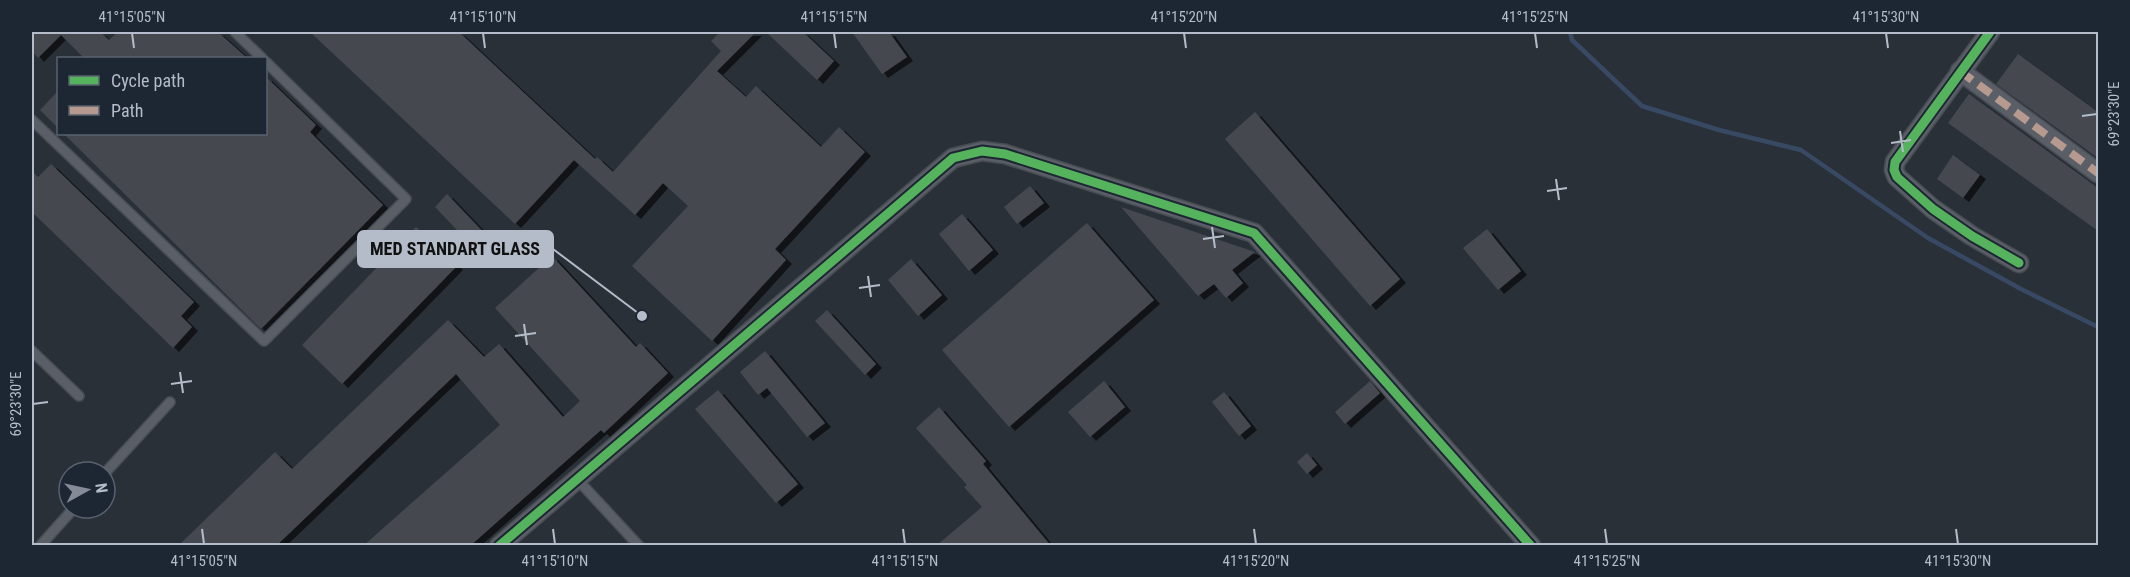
<svg xmlns="http://www.w3.org/2000/svg" width="2130" height="577" viewBox="0 0 2130 577" font-family="'Roboto Condensed',sans-serif">
	<defs>
		<filter id="shadow"><feDropShadow dx="6" dy="4" stdDeviation="0" flood-color="#0009"/></filter>
	</defs>
	<rect width="100%" height="100%" fill="#2a3038"/>
	<g fill="none" stroke-linecap="round" stroke-linejoin="round">
		<!-- stream -->
		<path stroke="#384963" stroke-width="4.5" d="M1570,32L1572,40L1642,106L1719,130L1801,150L1928,238L2021,289L2098,327"/>
	</g>
	<!-- building -->
	<g fill="#444950" filter="url(#shadow)">
		<path d="M32,32H100L109,40L118,32H218L247,58H84L61,35L38,58L32,51Z"/>
		<path d="M310,32H459L595,159L597,157L613,172L721,51L711,41L720,32H756L717,71L746,97L756,86L821,147L839,127L865,152L775,249L786,260L712,341L632,266L688,206L663,183L635,215L574,160L515,224Z"/>
		<path d="M766,32H803L834,61L817,80Z"/>
		<path d="M852,32H889L907,57L882,74Z"/>
		<path d="M2018,54L2098,112V158L1996,84Z"/>
		<path d="M266,77L316,125L310,132L383,205L261,329L64,134H266Z"/>
		<path d="M58,91V128L40,110Z"/>
		<path d="M1969,94L2098,188V231L1948,123Z"/>
		<path d="M1255,112L1400,279L1370,306L1225,139Z"/>
		<path d="M1953,155L1980,175L1963,198L1937,179Z"/>
		<path d="M51,164L194,302L181,316L192,327L173,348L32,212V171L38,177Z"/>
		<path d="M1030,186L1044,203L1017,224L1004,207Z"/>
		<path d="M447,194L490,239L477,251L435,207Z"/>
		<path d="M1121,207L1255,252L1232,270L1243,283L1226,298L1214,284L1198,296Z"/>
		<path d="M962,214L993,250L969,271L939,234Z"/>
		<path d="M1087,223L1154,300L1009,427L942,350Z"/>
		<path d="M416,227L457,266L342,384L302,345Z"/>
		<path d="M1487,229L1521,271L1498,290L1463,248Z"/>
		<path d="M552,256L636,347L640,343L668,373L604,433L601,430L470,546H363L500,425L456,374L276,546H178L275,452L292,469L448,320L484,357L499,344L563,417L580,401L495,308Z"/>
		<path d="M911,259L942,295L918,316L888,280Z"/>
		<path d="M827,310L876,364L865,375L815,321Z"/>
		<path d="M765,351L825,423L807,437L767,388L758,395L740,372Z"/>
		<path d="M1104,381L1125,407L1090,437L1068,412Z"/>
		<path d="M1370,381L1380,393L1345,424L1335,412Z"/>
		<path d="M718,390L798,484L776,503L695,409Z"/>
		<path d="M1224,392L1251,426L1239,436L1212,402Z"/>
		<path d="M939,407L986,461L983,464L1051,546H936L982,507L964,487L967,485L916,428Z"/>
		<path d="M1307,453L1317,465L1307,474L1297,462Z"/>
	</g>
	<g fill="none" stroke-linecap="round" stroke-linejoin="round">
		<!-- service casing -->
		<g stroke="#484c53" stroke-width="12">
			<g id="service">
				<path d="M235,32L262,58"/>
				<path d="M32,120L264,341L406,199L266,62"/>
				<path d="M32,351L79,396"/>
				<path d="M105,473L170,402"/>
				<path d="M577,479L639,546"/>
				<path d="M40,546L74,508"/>
			</g>
		</g>
		<!-- minor casing -->
		<g stroke="#484c53" stroke-width="21">
			<g id="minor">
				<path d="M1990,32L1895,162L1894,170L1897,177L1933,209L1972,236L2019,263"/>
				<path d="M1960,71L2098,173"/>
				<path d="M499,546L953,158L982,151L1005,154L1254,233L1531,546"/>
			</g>
		</g>
		<!-- service -->
		<use href="#service" stroke="#5a5e66" stroke-width="9"/>
		<!-- minor -->
		<use href="#minor" stroke="#5a5e66" stroke-width="18"/>
		<!-- quiet -->
		<path stroke="#b69a8f" stroke-width="8" stroke-dasharray="15 8" stroke-linecap="butt" d="M1960,71L2098,173"/>
		<!-- cycleway casing -->
		<g stroke="#1d2633" stroke-width="13">
			<g id="cycleway">
				<path d="M1990,32L1895,162L1894,170L1897,177L1933,209L1972,236L2019,263"/>
				<path d="M499,546L953,158L982,151L1005,154L1254,233L1531,546"/>
			</g>
		</g>
		<!-- cycleway -->
		<use href="#cycleway" stroke="#56b35d" stroke-width="9"/>
	</g>
	<!-- ticks -->
	<path fill="none" stroke="#b4bcc9" stroke-width="2" d="M132,33L134,48M483,33L485,48M834,33L836,48M1184,33L1186,48M1535,33L1537,48M1886,33L1888,48M2082,116L2097,114M1900,131L1903,152M1891,143L1911,140M1556,179L1559,200M1547,191L1567,188M1212,227L1215,248M1203,239L1224,236M868,276L871,297M859,288L880,285M524,324L527,345M515,336L536,333M180,372L183,393M171,384L192,381M33,404L48,402M202,529L204,544M553,529L555,544M903,529L905,544M1254,529L1256,544M1605,529L1607,544M1956,529L1958,544"/>
	<!-- callouts -->
	<path fill="none" stroke="#b4bcc9" stroke-width="2" d="M642 316L553 249"/>
	<circle fill="#b4bcc9" stroke="#1d2633" stroke-width="2" cx="642" cy="316" r="6"/>
	<rect fill="#b4bcc9" stroke="#b4bcc9" stroke-width="2" x="358" y="231" width="195" height="36" rx="6"/>
	<g font-size="18" text-anchor="middle" font-weight="bold" fill="#111">
		<text x="455" y="255">MED STANDART GLASS</text>
	</g>
	<!-- border -->
	<rect width="2130" height="577" fill="none" stroke="#1d2633" stroke-width="66"/>
	<!-- legend -->
	<rect x="57" y="57" width="210" height="78" fill="#1d2633" stroke="#59626f" stroke-width="1.5"/>
	<rect x="69" y="76" width="30" height="9" fill="#56b35d" stroke="#59626f" stroke-width="1.5"/>
	<text x="111" y="87" font-size="18" fill="#b4bcc9">Cycle path</text>
	<rect x="69" y="106" width="30" height="9" fill="#b69a8f" stroke="#59626f" stroke-width="1.5"/>
	<text x="111" y="117" font-size="18" fill="#b4bcc9">Path</text>
	<!-- north arrow -->
	<g transform="translate(87 490) rotate(82)"><circle r="28" fill="#1d2633" stroke="#59626f" stroke-width="1.5"/>
	<path d="M0-4.5L10 22L0 15L-10 22Z" fill="#848b96"/>
	<text y="-9" font-size="16" font-weight="bold" text-anchor="middle" fill="#b4bcc9">N</text>
	</g>
	<rect x="33" y="33" width="2064" height="511" fill="none" stroke="#b4bcc9" stroke-width="2"/>
	<g font-size="15" text-anchor="middle" fill="#b4bcc9">
		<text x="132" y="22">41°15'05"N</text>
		<text x="483" y="22">41°15'10"N</text>
		<text x="834" y="22">41°15'15"N</text>
		<text x="1184" y="22">41°15'20"N</text>
		<text x="1535" y="22">41°15'25"N</text>
		<text x="1886" y="22">41°15'30"N</text>
		<text transform="translate(2114 114) rotate(-90)" y="5">69°23'30"E</text>
		<text transform="translate(16 404) rotate(-90)" y="5">69°23'30"E</text>
		<text x="204" y="566">41°15'05"N</text>
		<text x="555" y="566">41°15'10"N</text>
		<text x="905" y="566">41°15'15"N</text>
		<text x="1256" y="566">41°15'20"N</text>
		<text x="1607" y="566">41°15'25"N</text>
		<text x="1958" y="566">41°15'30"N</text>
	</g>
</svg>
